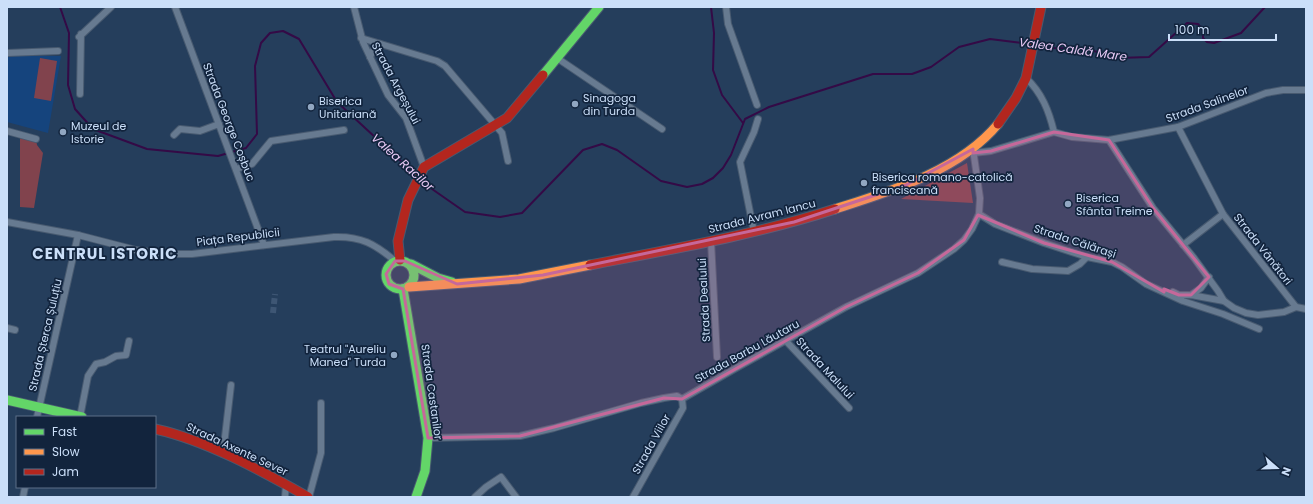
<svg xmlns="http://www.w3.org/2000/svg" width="1313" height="504" viewBox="0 0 1313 504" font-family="Poppins,sans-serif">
	<rect width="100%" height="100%" fill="#253e5c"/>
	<!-- built -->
	<path fill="#15447d" d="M7,56H61L48,133L7,122Z"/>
	<!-- green -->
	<g fill="#81434d">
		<path d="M40,58L57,61L51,101L34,98Z"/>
		<path d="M20,135L36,139L37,145L43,153L34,208L20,207Z"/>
		<path d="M967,163L973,203L901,199Z"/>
	</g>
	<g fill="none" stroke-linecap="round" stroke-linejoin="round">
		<!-- stream -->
		<g stroke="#340a46" stroke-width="2">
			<path d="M60,7L69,33L68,85L75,109L93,129L147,149L218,156L246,148L257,134L255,66L261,43L270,33L283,31L299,39L337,102L416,175"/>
			<path d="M711,7L714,33L713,70L722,95L743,123"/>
			<path d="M1035,45L1054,48L1087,49L1118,58L1149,57L1187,23L1198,24L1203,30V38L1207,42L1214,43L1241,33L1265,7"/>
			<path d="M421,180L432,189L465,212L500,217L522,213L583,150L602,144L617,150L661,181L687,187L702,184L713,178L723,168L731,155L745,119L769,107L873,74H912L931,67L959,47L990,39L1031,44"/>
		</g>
		<!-- street-tunnel -->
		<path stroke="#3e5674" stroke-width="6" stroke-dasharray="6 3" stroke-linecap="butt" d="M273,313L275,294"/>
		<!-- street casing -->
		<g stroke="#485a70" stroke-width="8">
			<g id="street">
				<path d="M175,7L264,245"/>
				<path d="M354,7L363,42L388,95L406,118L424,167"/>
				<path d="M726,7L728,24L757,105"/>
				<path d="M79,37L111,7"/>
				<path d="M361,38L437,61L445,66L502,133L508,161"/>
				<path d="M7,53L58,51"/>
				<path d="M370,57C372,51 375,47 380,44"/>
				<path d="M557,58L662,129"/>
				<path d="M1026,78C1042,93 1049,111 1054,132"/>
				<path d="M80,94L81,34"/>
				<path d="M1178,127L1223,214L1296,307L1306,309"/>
				<path d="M7,131L36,139"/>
				<path d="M174,135L180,129L200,131L219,124"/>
				<path d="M1109,140L1153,208L1194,258L1218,291L1224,301L1234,308L1246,313L1258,315L1284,312L1296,307"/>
				<path d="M973,153L991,151L1054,132L1072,137L1109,140L1178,127L1266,93L1283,90H1306"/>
				<path d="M236,169L252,164L271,141L344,130"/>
				<path d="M979,214L995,224L1044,243L1087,257L1112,262L1122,267L1146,284L1183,301L1223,314L1259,329"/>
				<path d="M7,222L78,235L136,250L164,254H192L334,237C361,236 375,244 395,261"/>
				<path d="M754,232L740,162L754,132L758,119"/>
				<path d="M711,241L717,357"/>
				<path d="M1183,245L1223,214"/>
				<path d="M1002,262L1032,269L1068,271L1080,264L1087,257"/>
				<path d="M1173,292L1179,295H1191L1224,301"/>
				<path d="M1191,295L1201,288L1209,277"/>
				<path d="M7,328L15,330"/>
				<path d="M786,341L849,408"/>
				<path d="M682,399L738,367L846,307L918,273L954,249L964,240L972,229L979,214L980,198L973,149"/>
				<path d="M37,417L78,235"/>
				<path d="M80,417L88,376L96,364L105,362L116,356L126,355L129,341"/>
				<path d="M428,438L520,436L554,428L641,403L664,398L677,396L682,399"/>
				<path d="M223,454L231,385"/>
				<path d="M23,497L25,487"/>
				<path d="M285,497L286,485"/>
				<path d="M309,497L321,453V403"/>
				<path d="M475,497L486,487L501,477L516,497"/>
				<path d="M633,497L683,408L682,399"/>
			</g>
		</g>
		<!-- fast casing -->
		<g stroke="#485a70" stroke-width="11">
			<g id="fast">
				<path d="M543,75L599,7"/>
				<circle cx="400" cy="275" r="14"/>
				<path d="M411,264L438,278L452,282"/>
				<path d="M403,289L428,438L425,471L416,497"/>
				<path d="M7,400L82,417"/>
			</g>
		</g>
		<!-- slow casing -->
		<g stroke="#485a70" stroke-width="11">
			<g id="slow">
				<path d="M835,209C891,191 959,171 998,124"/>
				<path d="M409,287L519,279L590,265"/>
			</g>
		</g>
		<!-- jam casing -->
		<g stroke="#485a70" stroke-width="11">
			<g id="jam">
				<path d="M998,124L1016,98L1026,78L1041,7"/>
				<path d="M400,260L398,241L408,200L424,167L507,118L543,75"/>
				<path d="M590,265C672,249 755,235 835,209"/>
				<path d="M155,429C206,440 262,471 308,497"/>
			</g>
		</g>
		<!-- street -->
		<use href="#street" stroke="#677a90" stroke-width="6"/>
		<!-- fast -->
		<use href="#fast" stroke="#63d668" stroke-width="9"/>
		<!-- slow -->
		<use href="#slow" stroke="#ff974d" stroke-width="9"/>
		<!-- jam -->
		<use href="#jam" stroke="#b3261e" stroke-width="9"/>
	</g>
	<!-- marked area -->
	<path fill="#c6689a" fill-opacity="0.2" stroke="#c6689a" stroke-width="3" stroke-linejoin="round" d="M1054,132L1109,140L1153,208L1209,277L1191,295H1179L1164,289V292L1112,262L1044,243L978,215L964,240L918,273L846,307L682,399L664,398L520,436L428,438L403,289L389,284L386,274L395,261H405L457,284L543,275L794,222L906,185L973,149V153L991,151Z"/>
	<!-- markers -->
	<g fill="#91a7c2" stroke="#12243d" stroke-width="1.5">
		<circle cx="575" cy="104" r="4"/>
		<circle cx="311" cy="107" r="4"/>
		<circle cx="63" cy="132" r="4"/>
		<circle cx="864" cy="183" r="4"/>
		<circle cx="1068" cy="204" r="4"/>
		<circle cx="394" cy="355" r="4"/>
	</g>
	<g text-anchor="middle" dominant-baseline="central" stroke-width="3.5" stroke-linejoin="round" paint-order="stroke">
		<!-- street labels -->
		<g font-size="11" fill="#cbdff9" stroke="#12243d">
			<text transform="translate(396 83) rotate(62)">Strada Argeșului</text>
			<text transform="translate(1207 104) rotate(-20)">Strada Salinelor</text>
			<text transform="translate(229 122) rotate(69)">Strada George Coșbuc</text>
			<text transform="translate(762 216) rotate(-14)">Strada Avram Iancu</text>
			<text transform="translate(238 237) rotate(-7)">Piața Republicii</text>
			<text transform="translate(1075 241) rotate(18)">Strada Călărași</text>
			<text transform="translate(1263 249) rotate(52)">Strada Vânători</text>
			<text transform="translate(704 300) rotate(-93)">Strada Dealului</text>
			<text transform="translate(45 335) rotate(-77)">Strada Șterca Șuluțiu</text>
			<text transform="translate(747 351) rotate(-29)">Strada Barbu Lăutaru</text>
			<text transform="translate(825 368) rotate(47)">Strada Malului</text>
			<text transform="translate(432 392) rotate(82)">Strada Castanilor</text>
			<text transform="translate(651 444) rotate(-61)">Strada Viilor</text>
			<text transform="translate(237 449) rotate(25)">Strada Axente Sever</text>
		</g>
		<!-- poi labels -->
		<g font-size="11" fill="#cbdff9" stroke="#12243d" text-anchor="start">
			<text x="583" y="98">Sinagoga<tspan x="583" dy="13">din Turda</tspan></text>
			<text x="319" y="101">Biserica<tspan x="319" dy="13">Unitariană</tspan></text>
			<text x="71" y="126">Muzeul de<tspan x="71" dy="13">Istorie</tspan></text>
			<text x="872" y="177">Biserica romano-catolică<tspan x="872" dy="13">franciscană</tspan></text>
			<text x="1076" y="198">Biserica<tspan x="1076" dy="13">Sfânta Treime</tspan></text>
			<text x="386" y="349" text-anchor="end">Teatrul "Aureliu<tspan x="386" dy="13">Manea" Turda</tspan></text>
		</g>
		<!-- water labels -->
		<g font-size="12" font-style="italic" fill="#e8c9f5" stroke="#12243d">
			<text transform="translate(1073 49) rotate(8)">Valea Caldă Mare</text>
			<text transform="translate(403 162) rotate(42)">Valea Racilor</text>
		</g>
		<!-- district labels -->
		<g font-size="15" font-weight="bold" letter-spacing="1" fill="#cbdff9" stroke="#12243d">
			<text x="105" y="253">CENTRUL ISTORIC</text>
		</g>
	</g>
	<!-- border -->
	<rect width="1313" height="504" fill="none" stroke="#cbdff9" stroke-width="16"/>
	<!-- legend -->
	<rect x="16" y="416" width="140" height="72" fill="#12243d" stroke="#5c6f88"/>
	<rect x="24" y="429" width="20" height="6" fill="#63d668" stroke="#5c6f88"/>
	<text x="52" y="436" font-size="12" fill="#cbdff9">Fast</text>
	<rect x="24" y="449" width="20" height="6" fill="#ff974d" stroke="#5c6f88"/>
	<text x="52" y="456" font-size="12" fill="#cbdff9">Slow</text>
	<rect x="24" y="469" width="20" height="6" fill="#b3261e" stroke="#5c6f88"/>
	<text x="52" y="476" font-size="12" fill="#cbdff9">Jam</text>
	<!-- north arrow -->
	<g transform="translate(1277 468) rotate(110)" stroke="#12243d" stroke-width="3" paint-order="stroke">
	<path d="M0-3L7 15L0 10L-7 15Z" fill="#cbdff9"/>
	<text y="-6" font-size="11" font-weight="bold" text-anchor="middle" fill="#cbdff9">N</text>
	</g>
	<!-- scale -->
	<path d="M1169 34v6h107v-6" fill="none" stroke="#cbdff9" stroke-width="2"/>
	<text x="1175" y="34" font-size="12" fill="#cbdff9" stroke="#12243d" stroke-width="3" paint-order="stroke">100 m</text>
</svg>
